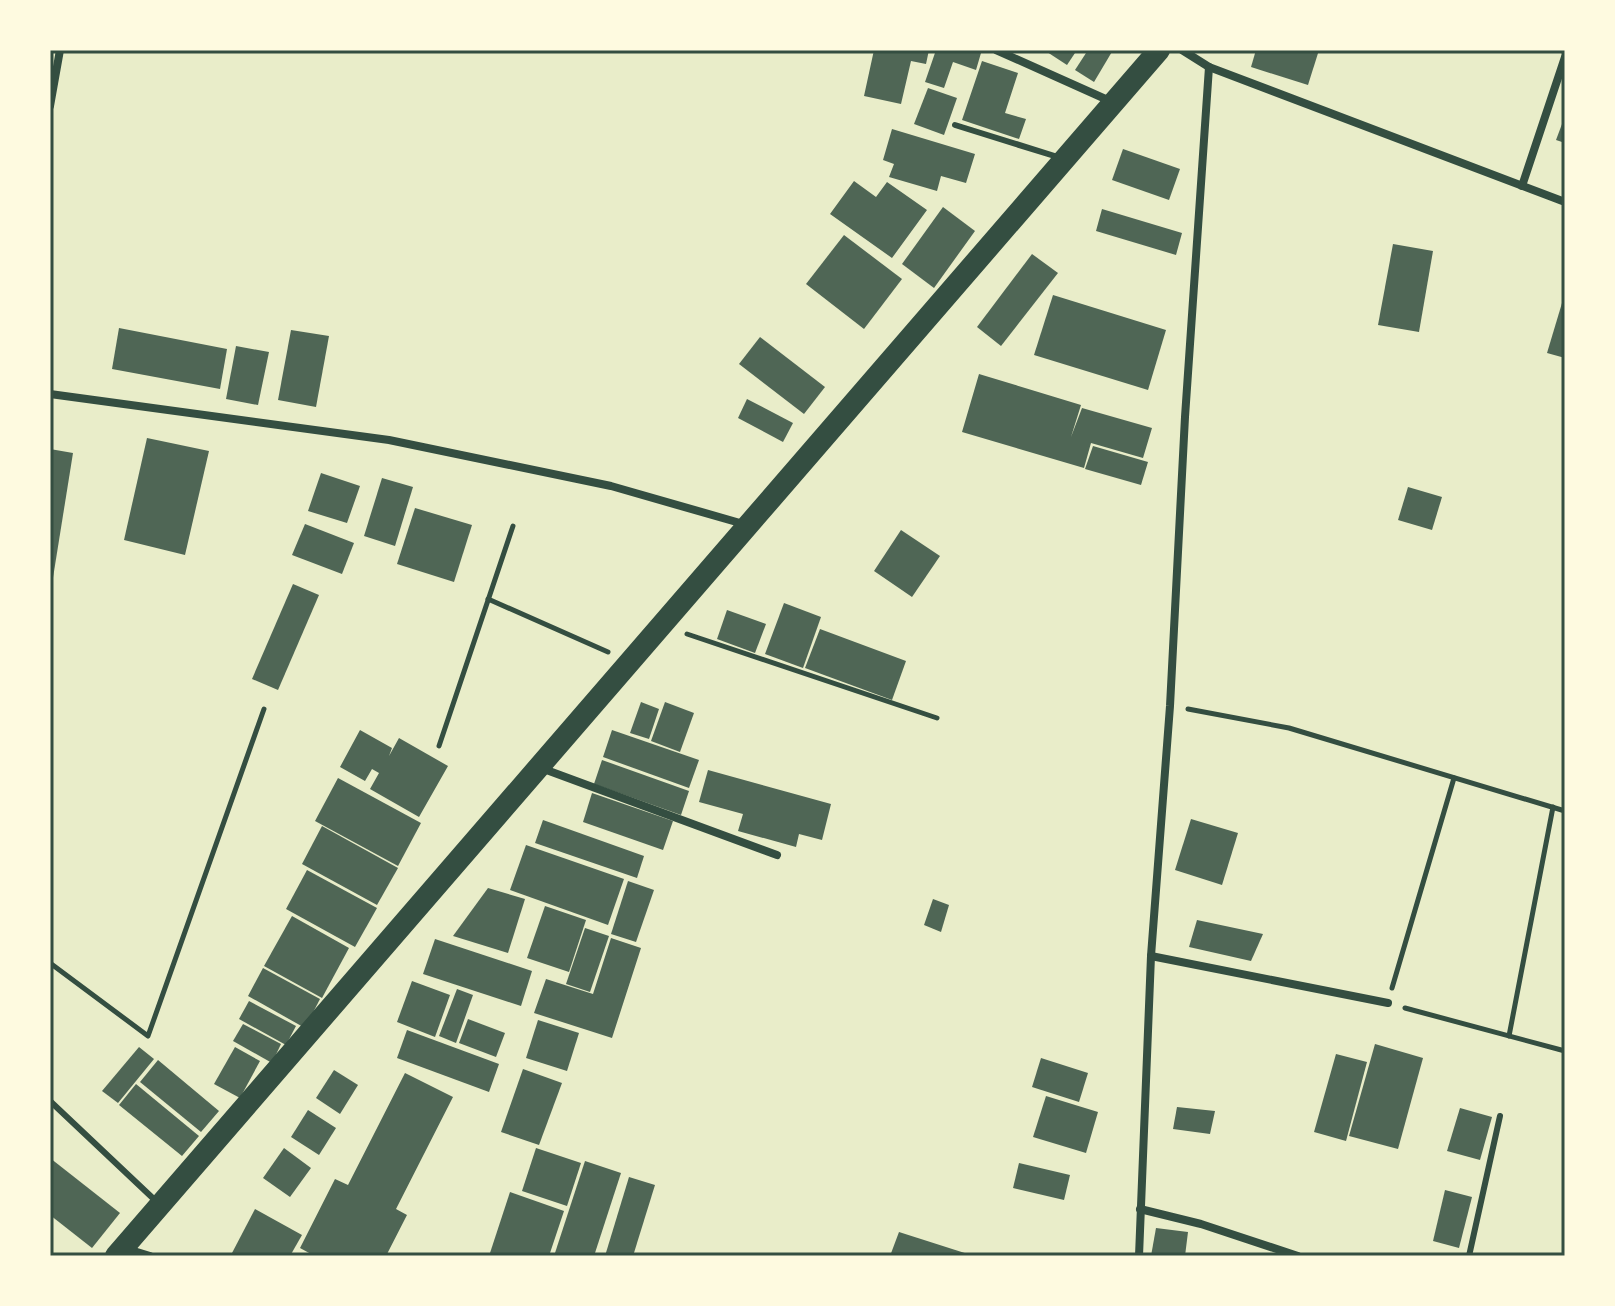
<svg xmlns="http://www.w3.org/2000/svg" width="1615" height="1306" viewBox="0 0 1615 1306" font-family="Ubuntu,sans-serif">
	<rect width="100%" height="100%" fill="#e9edc9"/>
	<!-- building -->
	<g fill="#4f6655">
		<path d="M874,50H929L926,64L911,61L901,104L864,96Z"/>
		<path d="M936,50H971L981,53L976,70L953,62L944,88L925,82Z"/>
		<path d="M1044,50H1077L1067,65Z"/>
		<path d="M1088,50H1113L1094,82L1075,70Z"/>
		<path d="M1256,50H1319L1308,85L1251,67Z"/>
		<path d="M982,61L1018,73L1005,113L1026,119L1019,139L962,120Z"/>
		<path d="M928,88L957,98L944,135L914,124Z"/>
		<path d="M1565,116V143L1556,140Z"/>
		<path d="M892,129L975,154L966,183L941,176L937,191L889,177L894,164L883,160Z"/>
		<path d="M1123,149L1180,169L1169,200L1112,180Z"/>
		<path d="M854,181L876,197L887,182L927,210L892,258L830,214Z"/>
		<path d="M943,207L975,231L934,288L902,264Z"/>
		<path d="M1102,209L1182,233L1176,255L1096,231Z"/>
		<path d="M844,235L902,279L864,329L806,284Z"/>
		<path d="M1393,244L1433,251L1419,332L1378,325Z"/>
		<path d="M1032,254L1058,273L1001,346L977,327Z"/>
		<path d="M1565,293V358L1547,353Z"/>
		<path d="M1053,295L1166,330L1148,390L1034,355Z"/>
		<path d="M119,328L227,349L220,389L112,369Z"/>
		<path d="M291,330L329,336L316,407L278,400Z"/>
		<path d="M760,337L825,387L804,414L739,364Z"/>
		<path d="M236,346L269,352L258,405L226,399Z"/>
		<path d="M979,374L1081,405L1071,437L1082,408L1152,428L1143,458L1091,443L1084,468L962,432Z"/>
		<path d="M747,399L793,423L783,442L738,418Z"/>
		<path d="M147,438L209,451L185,555L124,540Z"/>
		<path d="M1093,446L1148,462L1141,485L1085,469Z"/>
		<path d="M50,449L73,453L52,584H50Z"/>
		<path d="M321,473L360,486L347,523L308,511Z"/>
		<path d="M382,478L413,487L395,546L364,536Z"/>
		<path d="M1408,487L1442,497L1432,530L1398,520Z"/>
		<path d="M415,508L472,525L454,582L397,564Z"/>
		<path d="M305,524L354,543L342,574L292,555Z"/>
		<path d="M901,530L940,556L912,597L874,571Z"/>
		<path d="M293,584L319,595L278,690L252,679Z"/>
		<path d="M784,603L821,617L803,668L765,654Z"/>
		<path d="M727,610L766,624L755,653L717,639Z"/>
		<path d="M820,629L906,661L892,700L805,668Z"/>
		<path d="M641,702L659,709L649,739L630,733Z"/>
		<path d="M665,702L694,713L680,752L651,741Z"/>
		<path d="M360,730L392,748L389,756L399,738L448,766L419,817L370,789L379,773L372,769L365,781L340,767Z"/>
		<path d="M612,730L699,760L689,788L603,757Z"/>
		<path d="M602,760L689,791L681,815L594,784Z"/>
		<path d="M708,770L831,804L822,840L799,834L796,847L738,831L743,814L699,802Z"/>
		<path d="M338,778L421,823L398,866L315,821Z"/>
		<path d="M592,793L673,821L663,850L583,822Z"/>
		<path d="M1191,819L1238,833L1222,885L1175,870Z"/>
		<path d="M543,820L644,856L637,878L535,843Z"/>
		<path d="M322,826L398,868L377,905L302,864Z"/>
		<path d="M526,845L624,879L608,925L510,890Z"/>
		<path d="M307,870L377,908L355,947L286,909Z"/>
		<path d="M628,881L654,890L636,942L611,934Z"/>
		<path d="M488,888L525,899L508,953L453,936Z"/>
		<path d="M933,899L949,905L941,932L924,925Z"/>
		<path d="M545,906L586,920L569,972L527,958Z"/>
		<path d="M292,916L349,948L322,998L264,966Z"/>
		<path d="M1197,920L1263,934L1251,961L1189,947Z"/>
		<path d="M585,928L609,936L590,992L566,984Z"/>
		<path d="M611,938L641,948L612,1038L534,1013L546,979L593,994Z"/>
		<path d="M435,939L532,971L521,1006L423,974Z"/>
		<path d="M263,968L320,999L305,1028L248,996Z"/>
		<path d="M412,981L450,995L435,1037L397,1022Z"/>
		<path d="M457,989L473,995L456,1043L439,1036Z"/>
		<path d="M249,1001L296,1026L286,1045L239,1019Z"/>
		<path d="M468,1019L505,1033L496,1057L459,1043Z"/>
		<path d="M538,1020L579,1033L567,1071L526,1058Z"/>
		<path d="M243,1024L281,1044L272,1063L233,1041Z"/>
		<path d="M407,1030L499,1064L489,1092L397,1058Z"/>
		<path d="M1375,1044L1423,1058L1398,1149L1349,1136Z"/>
		<path d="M139,1047L154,1059L118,1103L102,1091Z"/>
		<path d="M235,1047L260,1061L240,1098L214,1084Z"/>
		<path d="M1336,1054L1367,1062L1346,1141L1314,1132Z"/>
		<path d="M1041,1058L1088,1073L1079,1102L1032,1087Z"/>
		<path d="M158,1060L219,1111L201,1132L140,1082Z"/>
		<path d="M523,1069L562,1083L539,1145L501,1132Z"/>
		<path d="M334,1070L358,1085L340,1114L316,1098Z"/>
		<path d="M405,1073L453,1097L396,1209L407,1215L386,1256H310L311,1254L300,1248L335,1179L348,1185Z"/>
		<path d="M136,1084L199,1136L182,1156L119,1105Z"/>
		<path d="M1046,1096L1098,1112L1086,1153L1033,1137Z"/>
		<path d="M1177,1107L1215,1111L1210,1134L1173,1129Z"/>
		<path d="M1460,1108L1492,1117L1480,1160L1447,1151Z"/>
		<path d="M308,1110L336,1128L319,1155L291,1137Z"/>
		<path d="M284,1148L311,1168L290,1197L263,1178Z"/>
		<path d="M536,1148L581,1163L567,1206L522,1191Z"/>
		<path d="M50,1158L120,1213L92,1248L50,1215Z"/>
		<path d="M585,1161L621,1173L594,1256H554Z"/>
		<path d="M1019,1163L1070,1175L1064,1200L1013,1188Z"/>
		<path d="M629,1177L655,1185L633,1256H605Z"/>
		<path d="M1445,1190L1472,1197L1459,1248L1433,1241Z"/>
		<path d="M510,1192L564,1211L549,1256H489Z"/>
		<path d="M255,1209L302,1235L290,1256H238L232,1253Z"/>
		<path d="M1156,1228L1188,1232L1185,1256H1151Z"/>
		<path d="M899,1232L971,1255V1256H890Z"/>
	</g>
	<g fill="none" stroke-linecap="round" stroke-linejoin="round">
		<!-- path -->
		<g stroke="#344e41" stroke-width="5">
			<path d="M488,599L608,652"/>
			<path d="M687,634L937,718"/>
			<path d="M1188,709L1289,728L1565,811"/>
			<path d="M439,746L513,526"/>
			<path d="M50,963L148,1036L264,709"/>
			<path d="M1392,988L1454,778"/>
			<path d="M1405,1008L1565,1051"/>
			<path d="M1509,1036L1553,807"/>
		</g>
		<!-- service -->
		<g stroke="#344e41" stroke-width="6">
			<path d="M955,125L1061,158"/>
			<path d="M50,1101L158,1203"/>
			<path d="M1469,1256L1500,1116"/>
		</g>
		<!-- minor -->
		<g stroke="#344e41" stroke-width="8">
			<path d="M996,50L1110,101"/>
			<path d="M1182,50L1209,67L1565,202"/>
			<path d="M50,106L60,50"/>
			<path d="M1522,186L1565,57"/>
			<path d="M50,394L389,440L611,486L747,525"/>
			<path d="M541,768L777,855"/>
			<path d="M1151,956L1388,1003"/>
			<path d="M1140,1209L1201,1224L1298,1256"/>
			<path d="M124,1248L150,1256"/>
			<path d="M1139,1256L1151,956L1170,706L1185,417L1209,67"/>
		</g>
		<!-- trunk -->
		<path stroke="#344e41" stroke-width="22" d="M116,1256L1159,50"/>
	</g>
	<!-- border -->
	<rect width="1615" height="1306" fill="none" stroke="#fefae0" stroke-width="104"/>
	<rect x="52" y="52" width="1511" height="1202" fill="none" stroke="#344e41" stroke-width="3"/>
</svg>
